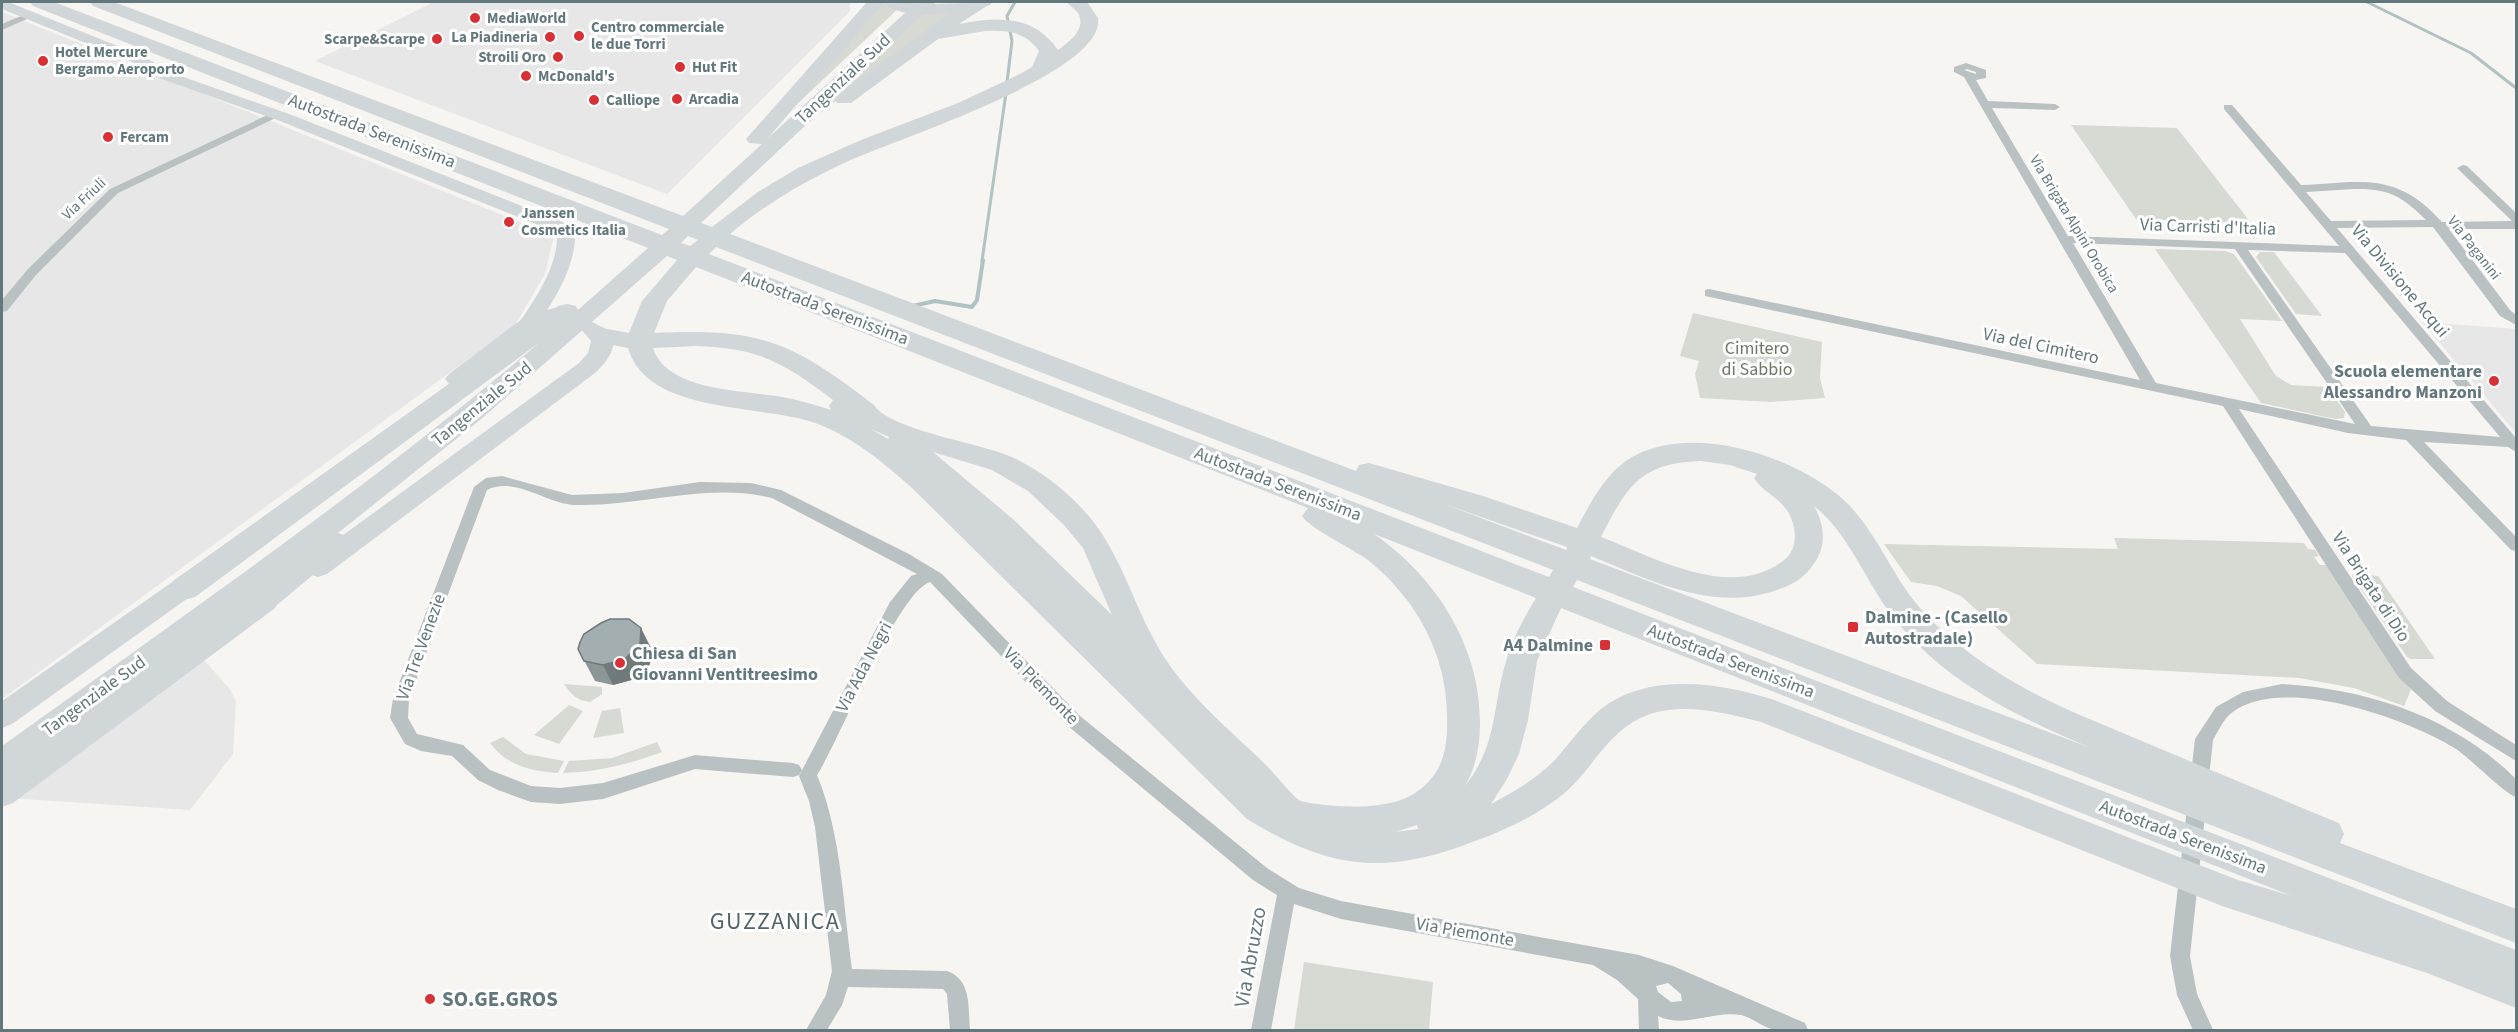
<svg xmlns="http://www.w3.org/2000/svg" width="2518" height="1032" viewBox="0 0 2518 1032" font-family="'Source Sans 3',sans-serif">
	<rect width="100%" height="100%" fill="#f6f5f2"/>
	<!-- built -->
	<g fill="#e6e7e6">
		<path d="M434,2H845L850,3V11L667,194L315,61Z"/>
		<path d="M2,12L554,236L545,274L515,325L2,699Z"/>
		<path d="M2422,322L2516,329V433Z"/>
		<path d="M201,657L229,688L236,701L233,754L190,810L9,798Z"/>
	</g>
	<!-- green -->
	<g fill="#d7dad2">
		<path d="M878,2L901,6L759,140L873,9Z"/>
		<path d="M923,11H958L802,126Z"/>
		<path d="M2071,125L2177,128L2251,223L2136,219Z"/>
		<path d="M2155,249L2225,251L2234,254L2282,321L2240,319L2276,376L2291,385L2328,387L2345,412L2344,418L2335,419L2261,403Z"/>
		<path d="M2260,252H2274L2322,316L2296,314L2256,257Z"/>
		<path d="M1693,313L1822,342L1820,378L1825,398L1771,402L1700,398L1695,374L1699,361L1680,356Z"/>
		<path d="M2114,538L2304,543L2308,549L2315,550L2319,556L2314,557L2320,565H2326L2411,690L2404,706L2354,688L2299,678L2037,664L1961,596L1937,586L1911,582L1884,544L2118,549Z"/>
		<path d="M2353,573L2378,576L2435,659H2411L2407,657L2352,576Z"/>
		<path d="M564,684L602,687V694L590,702C577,701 571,694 564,684Z"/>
		<path d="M569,705L583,711L559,744L534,735Z"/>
		<path d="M620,708L624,733L593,738L602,711Z"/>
		<path d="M503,737L526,754L564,761L558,773C531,771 507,766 490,743Z"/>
		<path d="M657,742L662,752C629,764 599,772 563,773L569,761L612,758Z"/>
		<path d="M1304,962L1433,982L1429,1030H1294Z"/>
	</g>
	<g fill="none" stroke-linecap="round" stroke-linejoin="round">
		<!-- stream-far1 -->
		<g stroke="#b1c2c2" stroke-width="3">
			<path d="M2367,2L2471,53L2516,88"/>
			<path d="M1007,82L1012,41L1007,16L1015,2"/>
			<path d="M982,261L1006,93"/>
		</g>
		<!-- stream -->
		<path stroke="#b1c2c2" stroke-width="4" d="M913,306L935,301L972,307L977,300L983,260"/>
		<!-- street -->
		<g fill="#bac1c2" fill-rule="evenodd">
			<path d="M28,13L36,15L2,30V24Z"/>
			<path d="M1966,63L1986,70V78L1976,80L1988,101L2055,104L2060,107L2055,110L1992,108L2068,236L2339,246L2224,109V105H2232L2301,185C2363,182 2396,171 2442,222L2512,221L2459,170L2457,168L2463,165L2467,166L2516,213V229H2449L2510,310L2516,315V325L2500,316L2433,227L2337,228L2516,438V452L2508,447L2424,442L2516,537V551L2511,550L2406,440L2348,433L2239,409L2411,668L2447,701L2516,745V761L2435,711L2399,678L2223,406L1705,296V290L1709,289L2140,380L1964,77L1954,72V67ZM1967,69L1976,72V74L1964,70ZM2354,189C2388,188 2402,196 2426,220L2331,221L2306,192ZM2073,243L2235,249L2355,424L2156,383ZM2248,250L2345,253L2500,437L2371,426Z"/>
			<path d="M276,111L281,114L280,116L118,193L36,275L7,311L2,312V300L28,269L110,189Z"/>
			<path d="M502,476L572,495L623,493L700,482L751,483L781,490L909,554L942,574L1080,716L1267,868L1299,888L1341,901L1639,955L1673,966L1805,1023L1808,1030C1799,1031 1785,1032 1776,1030C1763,1028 1753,1018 1741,1015C1713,1010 1685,1029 1658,1016L1659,1030H1639L1638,999L1617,980L1593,965L1341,919L1294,904L1271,1030H1251L1277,895L1253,880L1068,726L930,582C897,593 840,740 817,775C842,836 843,905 852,969L947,971C972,980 968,1007 970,1030H950L947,994L943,989L848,987L842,1005L827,1030H806L826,995L832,971L815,827L809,801L799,776L890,602L911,576L917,574L772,498C705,482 642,507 575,505C547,504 515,476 487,490L409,699L408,718L417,734L463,745L490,770L531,786L560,788L603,783L695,755L793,763L799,765L802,770L799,775L793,777L695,769L603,799L560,804L531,802L498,790L478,780L452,756L421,751L405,744L390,718L393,699L474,487L486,478ZM1668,983L1681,994L1682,1001L1671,1002L1658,992L1656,986Z"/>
			<path d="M2282,684C2368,689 2454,717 2516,779V797C2505,794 2471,759 2456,749C2409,719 2274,670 2227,717C2222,723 2217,733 2213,740L2190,956L2197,994L2213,1030H2193L2177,995L2170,956L2195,739L2216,707L2243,692Z"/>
		</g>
		<!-- secondary -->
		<path fill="#d1d6d8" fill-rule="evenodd" d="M2,2H8L145,57L169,72L292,115L565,223L575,233C576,268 552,304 533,331H519L516,327C534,301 558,267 557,235L553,231L280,121L159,78L135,63L2,9Z"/>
		<!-- primary -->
		<g fill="#d1d6d8" fill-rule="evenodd">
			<path d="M884,2L938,4L992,2L990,5C966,11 901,24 884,2Z"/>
			<path d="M554,308L562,310L565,315L562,320L542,326L465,384L457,386L449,384L445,379L449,374L526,316Z"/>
			<path d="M592,322L610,331C620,346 606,363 595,373L327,574L318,577L309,574L305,567L309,560L579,363L588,353L591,341L581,329L584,324Z"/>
			<path d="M200,566L209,569L213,576L209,583L12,724L2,728V701L191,569Z"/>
			<path d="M265,591L275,594L279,601L275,608L13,803L2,807V777L255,594Z"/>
		</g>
		<!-- highway -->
		<path fill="#d1d6d8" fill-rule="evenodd" d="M30,2H54L662,235L669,229L93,6L90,2H114L683,216L762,144L749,143L746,139L867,2H885L768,138L917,2H936L842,91L958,7L970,2H993L959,24C997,16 1034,15 1058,50C1069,42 1087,29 1078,13C1075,9 1070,6 1067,2H1087L1098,18C1107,74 886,142 842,164C802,183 764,205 730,234L1356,471L1359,465L1369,463L1483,496L1577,528C1592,500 1608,468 1638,454C1700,424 1803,459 1849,505C1873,530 1887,562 1906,590C1930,624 1964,651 1999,673C2044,702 2093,720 2142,741C2208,769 2273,796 2339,823L2344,834L2340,843L2516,909V943L1577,580L1573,587L2516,950V1008L2427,973L2222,906L1761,722C1726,713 1680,701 1645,716C1610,730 1593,767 1567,791C1540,814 1508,829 1475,841C1385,876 1330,870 1247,819L912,488C884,463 854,438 818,424C764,403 648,416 628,348L593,341L590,336L593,331L602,328L629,333L642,301L677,260L667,256L480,420L338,533L344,535L349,542L344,549L259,620L248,623L237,620L233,612L14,774L2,778V746C184,615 369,488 540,342L195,597L184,600L173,597L169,589L173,581L558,306L567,304L576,306L578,310L648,248L33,6ZM985,31C1007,30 1026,32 1039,51L1032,67L1020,74L958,103L861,140L798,168L758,192L712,227L701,223L835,98L837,103H851L938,39ZM688,236L698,240L690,246L681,243ZM716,247L1553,570L1549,577L709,254ZM696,267L1308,508L1302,516C1309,528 1353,549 1368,560C1419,601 1449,659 1447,724C1447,742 1445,760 1434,775C1417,798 1395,804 1369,806C1358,808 1307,805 1299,800C1292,795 1274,773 1266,765C1225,725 1178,688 1152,636C1130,594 1118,549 1086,513C1066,490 1041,471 1014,458C983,443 891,431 874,405C790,341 761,328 654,333L667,301ZM697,346C759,348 785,363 833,400L829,406L831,410C815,405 799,400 782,397C745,390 667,392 653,348ZM871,429L889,437L888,439ZM933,452L992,470L1028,491L1064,525L1083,548L1112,615L1014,520ZM1701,461L1730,465L1757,474L1754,478C1764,494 1784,499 1791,518C1797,532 1797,550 1784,560C1732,602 1654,557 1601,537C1627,486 1640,463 1701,461ZM1444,504L1567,547L1566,550ZM1814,506C1848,533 1863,576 1888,610C1938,679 2015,716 2091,748L1590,559L1591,556C1647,579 1710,611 1771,592C1788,587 1803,580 1813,565C1827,546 1825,526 1814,506ZM1374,534L1536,598C1524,618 1512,639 1506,661C1492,708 1498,744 1465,786C1476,767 1480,745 1480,724C1481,647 1436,577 1374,534ZM1561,608L2292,896L2238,880L1777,701C1724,683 1649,671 1601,709C1583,724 1570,743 1555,760C1536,779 1514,792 1491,804L1507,779L1519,754L1528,720L1537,661ZM1417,825L1418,829L1395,832Z"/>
	</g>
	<!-- wall -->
	<path fill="#8b9697" d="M651,648L650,664L635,679L613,685L595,681L578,649Z"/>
	<!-- shaded-wall -->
	<path fill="#717a7b" d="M641,628L651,648L650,664L635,679L613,685L603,665Z"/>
	<!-- building -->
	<path fill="#a2aeb0" stroke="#717a7b" stroke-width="1.5" d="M610,619H629L641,628L640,644L625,659L603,665L584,661L578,649L580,642L584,634L601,623Z"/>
	<!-- markers -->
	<g fill="#d73135" stroke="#fff" stroke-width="2">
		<circle cx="475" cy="18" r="6"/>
		<circle cx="579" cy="36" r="6"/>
		<circle cx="550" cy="37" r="6"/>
		<circle cx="437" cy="39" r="6"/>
		<circle cx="558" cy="57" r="6"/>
		<circle cx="43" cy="61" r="6"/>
		<circle cx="680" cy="67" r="6"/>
		<circle cx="526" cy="76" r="6"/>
		<circle cx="677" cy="99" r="6"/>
		<circle cx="594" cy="100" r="6"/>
		<circle cx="108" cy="137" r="6"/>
		<circle cx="509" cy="222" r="6"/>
		<circle cx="2494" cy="381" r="6"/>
		<rect x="1847" y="621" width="12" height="12" rx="3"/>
		<rect x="1599" y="639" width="12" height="12" rx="3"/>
		<circle cx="620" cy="663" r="6"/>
		<circle cx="430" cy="999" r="6"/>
	</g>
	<g text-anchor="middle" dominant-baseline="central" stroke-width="6" stroke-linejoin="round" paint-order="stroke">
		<!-- far-poi labels -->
		<g font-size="15" font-weight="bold" fill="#63787c" stroke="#fff" text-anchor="start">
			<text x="487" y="18">MediaWorld</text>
			<text x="591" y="27">Centro commerciale<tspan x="591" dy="17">le due Torri</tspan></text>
			<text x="538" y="37" text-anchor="end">La Piadineria</text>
			<text x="425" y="39" text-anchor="end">Scarpe&amp;Scarpe</text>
			<text x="55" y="52">Hotel Mercure<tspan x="55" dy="17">Bergamo Aeroporto</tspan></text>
			<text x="546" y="57" text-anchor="end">Stroili Oro</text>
			<text x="692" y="67">Hut Fit</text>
			<text x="538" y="76">McDonald's</text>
			<text x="689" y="99">Arcadia</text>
			<text x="606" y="100">Calliope</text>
			<text x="120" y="137">Fercam</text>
			<text x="521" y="213">Janssen<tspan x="521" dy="17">Cosmetics Italia</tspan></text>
		</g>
		<!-- far-street labels -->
		<g font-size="15" fill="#63787c" stroke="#fff">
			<text transform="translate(84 199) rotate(-43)">Via Friuli</text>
			<text transform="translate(2074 224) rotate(59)">Via Brigata Alpini Orobica</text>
			<text transform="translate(2474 248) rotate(52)">Via Paganini</text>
		</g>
		<!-- street labels -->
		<g font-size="18" fill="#63787c" stroke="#fff">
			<text transform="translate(843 79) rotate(-43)">Tangenziale Sud</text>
			<text transform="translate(372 131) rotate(21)">Autostrada Serenissima</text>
			<text transform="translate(2208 227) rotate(2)">Via Carristi d'Italia</text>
			<text transform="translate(2400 281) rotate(50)">Via Divisione Acqui</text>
			<text transform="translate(825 308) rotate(21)">Autostrada Serenissima</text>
			<text transform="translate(2041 346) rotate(12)">Via del Cimitero</text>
			<text transform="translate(482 404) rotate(-39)">Tangenziale Sud</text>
			<text transform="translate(1278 484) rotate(21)">Autostrada Serenissima</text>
			<text transform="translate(2371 587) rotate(57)">Via Brigata di Dio</text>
			<text transform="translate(421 647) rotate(-70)">Via Tre Venezie</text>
			<text transform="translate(1731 661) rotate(21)">Autostrada Serenissima</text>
			<text transform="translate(864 667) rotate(-62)">Via Ada Negri</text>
			<text transform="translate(1041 686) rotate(46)">Via Piemonte</text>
			<text transform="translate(94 696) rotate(-36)">Tangenziale Sud</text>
			<text transform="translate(2183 837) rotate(21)">Autostrada Serenissima</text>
			<text transform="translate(1465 932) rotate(10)">Via Piemonte</text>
		</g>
		<!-- park labels -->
		<g font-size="18" fill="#6e7965" stroke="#fff">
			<text x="1757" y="348">Cimitero<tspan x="1757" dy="21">di Sabbio</tspan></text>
		</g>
		<!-- poi labels -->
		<g font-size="18" font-weight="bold" fill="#63787c" stroke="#fff" text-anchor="end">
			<text x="2482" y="371">Scuola elementare<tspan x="2482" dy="21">Alessandro Manzoni</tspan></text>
			<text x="1865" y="617" text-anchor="start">Dalmine - (Casello<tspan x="1865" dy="21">Autostradale)</tspan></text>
			<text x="1593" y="645">A4 Dalmine</text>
			<text x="632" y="653" text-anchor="start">Chiesa di San<tspan x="632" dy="21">Giovanni Ventitreesimo</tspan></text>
		</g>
		<!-- near-street labels -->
		<g font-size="21" fill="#63787c" stroke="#fff">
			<text transform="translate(1250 957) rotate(-80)">Via Abruzzo</text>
		</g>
		<!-- near-poi labels -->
		<g font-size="21" font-weight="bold" fill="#63787c" stroke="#fff" text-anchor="start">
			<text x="442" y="999">SO.GE.GROS</text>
		</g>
		<!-- near-neighbourhood labels -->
		<g font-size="24" letter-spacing="1.5" fill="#546467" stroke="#fff">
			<text x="775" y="921">GUZZANICA</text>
		</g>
	</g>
	<!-- border -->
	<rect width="2518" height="1032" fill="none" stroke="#63787c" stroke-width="6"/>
</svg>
